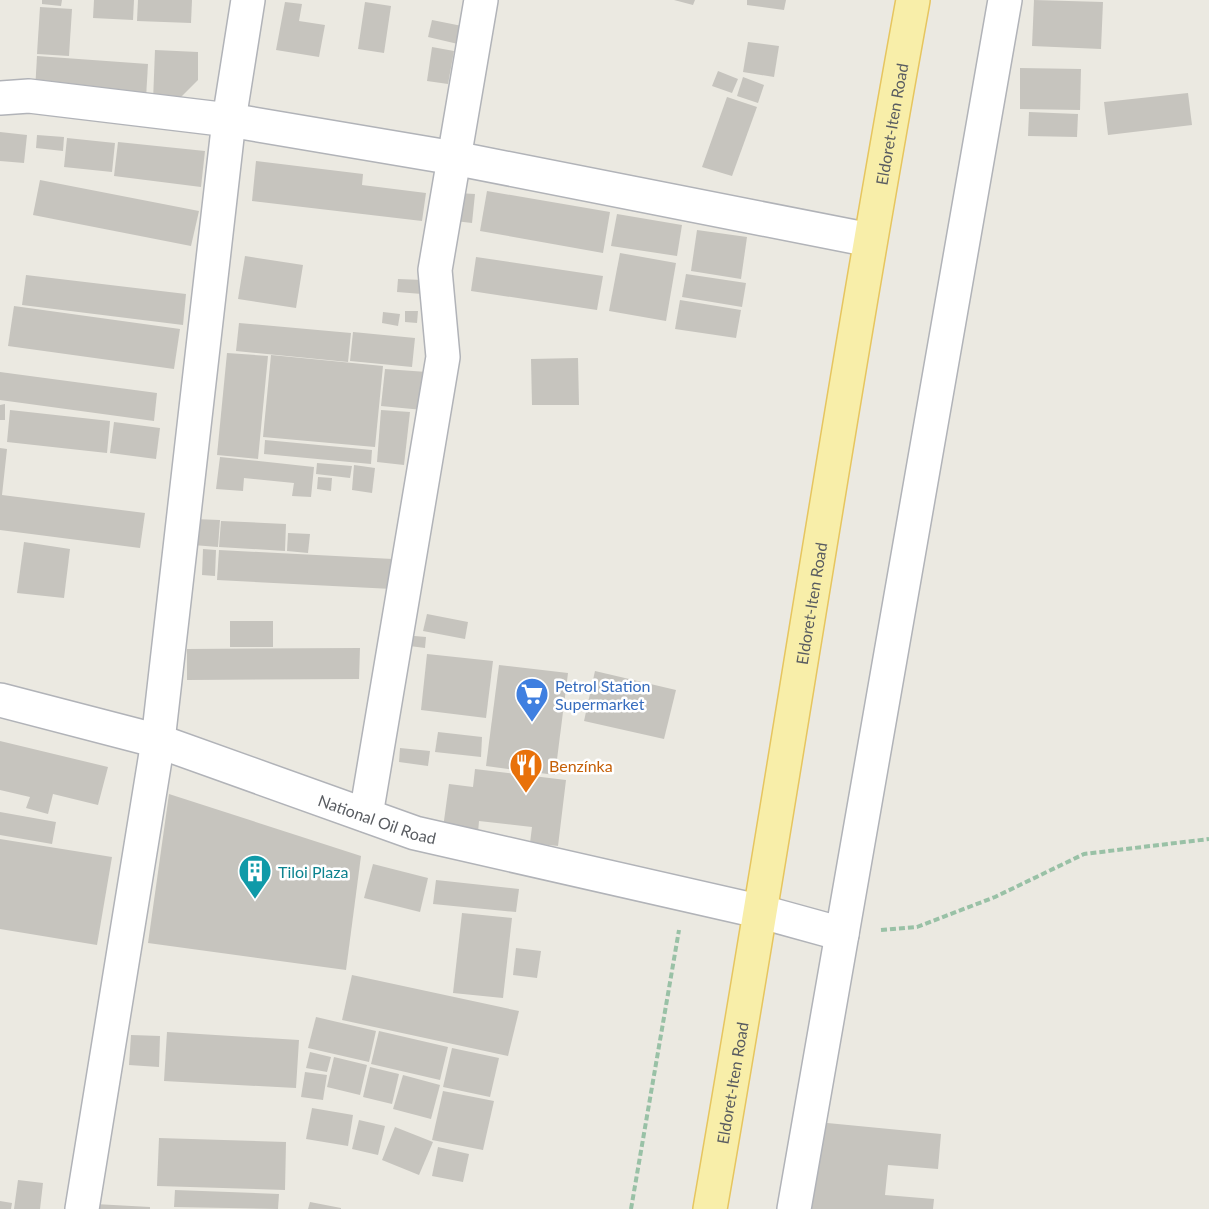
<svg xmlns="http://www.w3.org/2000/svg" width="1209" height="1209" viewBox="0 0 1209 1209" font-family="Lato,sans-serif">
	<rect width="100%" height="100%" fill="#ebe9e1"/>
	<!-- building -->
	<g fill="#c6c4be">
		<path d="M42,0H62L61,6L42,4Z"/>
		<path d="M94,0H134L133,20L93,18Z"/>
		<path d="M138,0H192L191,23L137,21Z"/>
		<path d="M674,0H695L693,5Z"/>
		<path d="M747,0H786L784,10L747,5Z"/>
		<path d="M1034,0L1103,2L1101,49L1032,46Z"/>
		<path d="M285,2L302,4L299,21L325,25L319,57L276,50Z"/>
		<path d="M365,2L391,6L384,53L358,49Z"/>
		<path d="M40,7L72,9L69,56L37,54Z"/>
		<path d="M432,20L462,26L458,44L428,37Z"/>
		<path d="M748,42L779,46L774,77L743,72Z"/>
		<path d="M432,47L454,51L448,84L427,81Z"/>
		<path d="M155,50L198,52V80L176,102L153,101Z"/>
		<path d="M37,56L148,64L146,98L35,91Z"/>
		<path d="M1020,68L1081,69L1080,110L1020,109Z"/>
		<path d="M718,71L738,79L732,93L712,86Z"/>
		<path d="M743,77L764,85L758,103L737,96Z"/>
		<path d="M1188,93L1192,125L1108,135L1104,102Z"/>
		<path d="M727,97L757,107L732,176L702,167Z"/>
		<path d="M1029,112L1078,114L1077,137L1028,136Z"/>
		<path d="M0,132L27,135L24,163L0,161Z"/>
		<path d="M37,135L64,137L63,151L36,148Z"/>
		<path d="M67,138L115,143L112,172L64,167Z"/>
		<path d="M118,142L205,151L201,187L114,176Z"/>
		<path d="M256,161L363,174L362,185L426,193L422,221L252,201Z"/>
		<path d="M40,180L199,211L191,246L33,215Z"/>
		<path d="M487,191L610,212L603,253L480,231Z"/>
		<path d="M457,193L475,194L472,223L455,221Z"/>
		<path d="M617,214L682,225L677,256L611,246Z"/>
		<path d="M697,230L747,237L741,279L691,271Z"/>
		<path d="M620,253L676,263L666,321L609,311Z"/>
		<path d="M245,256L303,265L296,308L238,299Z"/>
		<path d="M476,257L603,276L597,310L471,291Z"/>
		<path d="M686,274L746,283L742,307L682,297Z"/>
		<path d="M26,275L186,294L183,325L22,305Z"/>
		<path d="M398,279L423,280L422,294L397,292Z"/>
		<path d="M680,300L741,310L736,338L675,329Z"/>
		<path d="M14,306L180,329L174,369L8,346Z"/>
		<path d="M405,311H418L417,323L405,322Z"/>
		<path d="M383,312L400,314L398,326L382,323Z"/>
		<path d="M239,323L351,333L348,362L236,351Z"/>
		<path d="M353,332L415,338L412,367L350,361Z"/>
		<path d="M227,353L268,356L258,459L217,455Z"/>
		<path d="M271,355L383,366L375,447L263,437Z"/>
		<path d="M578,358L579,405H532L531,359Z"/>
		<path d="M385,369L427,372L423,410L381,406Z"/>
		<path d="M0,372L157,393L154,421L0,400Z"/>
		<path d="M5,404V420H0V405Z"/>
		<path d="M10,410L110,421L107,453L7,442Z"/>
		<path d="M381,410L410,412L404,465L377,462Z"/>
		<path d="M114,422L160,428L156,459L110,453Z"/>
		<path d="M265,440L372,450L371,464L264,454Z"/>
		<path d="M0,448L7,449L2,495L145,513L140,548L0,530Z"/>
		<path d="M220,457L314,467L311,497L292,496L294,483L244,478L243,491L216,489Z"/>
		<path d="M317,463L352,466L350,478L316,474Z"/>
		<path d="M354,465L375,468L372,493L352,490Z"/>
		<path d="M318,477L332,478L331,491L317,489Z"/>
		<path d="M194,519L220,520L218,547L193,545Z"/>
		<path d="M221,521L286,524L285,551L219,547Z"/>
		<path d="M288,533L310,534L308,553L287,551Z"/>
		<path d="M24,542L70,549L64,598L17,593Z"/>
		<path d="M203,549L216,550L215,576L202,575Z"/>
		<path d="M219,550L393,559L392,589L217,580Z"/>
		<path d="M427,614L468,622L465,639L423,631Z"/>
		<rect x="230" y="621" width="43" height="26"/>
		<path d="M403,635L426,637L425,648L402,645Z"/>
		<path d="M360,648L359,679L187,680V649Z"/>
		<path d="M427,654L493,661L486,718L421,710Z"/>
		<path d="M499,665L568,673L555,775L486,766Z"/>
		<path d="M595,671L676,690L664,739L584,721Z"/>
		<path d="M438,732L482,737L481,757L435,752Z"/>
		<path d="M0,741L108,767L98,805L53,794L48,814L26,808L30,797L0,790Z"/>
		<path d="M400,748L430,751L428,766L399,762Z"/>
		<path d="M475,769L566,780L558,846L530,843L532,827L479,821L478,833L443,828L449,784L473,787Z"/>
		<path d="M169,794L361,856L346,970L148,943Z"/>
		<path d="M0,812L56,822L52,844L0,835Z"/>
		<path d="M0,839L112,857L97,945L0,929Z"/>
		<path d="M373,864L428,878L420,912L364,898Z"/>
		<path d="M436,880L519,889L516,912L433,904Z"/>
		<path d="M462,913L512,918L503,998L453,993Z"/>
		<path d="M516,948L541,951L537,978L513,975Z"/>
		<path d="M352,975L519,1011L508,1056L342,1020Z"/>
		<path d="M316,1017L376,1031L369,1062L308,1048Z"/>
		<path d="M379,1031L448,1047L440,1080L371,1064Z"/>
		<path d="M167,1032L299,1040L296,1088L164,1081Z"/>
		<path d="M131,1035L160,1036L159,1067L129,1065Z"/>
		<path d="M452,1048L499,1058L490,1097L443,1087Z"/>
		<path d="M310,1052L331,1057L327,1072L306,1068Z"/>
		<path d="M334,1057L367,1065L360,1095L327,1087Z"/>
		<path d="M370,1067L399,1074L392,1104L363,1097Z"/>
		<path d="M305,1072L327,1075L323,1100L301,1097Z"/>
		<path d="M403,1075L440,1085L431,1119L393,1109Z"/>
		<path d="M443,1091L494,1101L483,1150L432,1140Z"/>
		<path d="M312,1108L353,1115L348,1146L306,1139Z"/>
		<path d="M359,1120L385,1126L378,1155L352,1149Z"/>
		<path d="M817,1122L941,1134L938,1169L888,1165L885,1195L934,1199L933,1209H809Z"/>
		<path d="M395,1127L433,1142L419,1175L382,1160Z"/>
		<path d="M159,1138L286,1142L285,1190L157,1186Z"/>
		<path d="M438,1147L469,1154L463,1182L432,1176Z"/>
		<path d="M18,1180L43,1183L40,1209H14Z"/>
		<path d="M175,1190L279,1194L278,1209L174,1207Z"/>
		<path d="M0,1201L12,1203L11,1209H0Z"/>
		<path d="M310,1202L341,1208V1209H308Z"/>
		<path d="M95,1204L150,1207V1209H95Z"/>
	</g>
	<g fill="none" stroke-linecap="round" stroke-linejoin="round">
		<!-- minor casing -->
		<g stroke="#b1b3b8" stroke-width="36">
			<g id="minor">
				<path d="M0,98L29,96L229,120L454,158L870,240"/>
				<path id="s1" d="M0,700L158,741L415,833L762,912L842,934"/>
				<path d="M366,815L443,357L435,270L481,0"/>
				<path d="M82,1209L158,741L229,120L248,0"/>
				<path d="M794,1209L1005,0"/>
			</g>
		</g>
		<!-- major casing -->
		<g stroke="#e6c55f" stroke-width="36">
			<g id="major">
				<path id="s2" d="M710,1209C780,806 840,402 913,0"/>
			</g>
		</g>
		<!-- path -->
		<g stroke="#99c1a6" stroke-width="4" stroke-dasharray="6 3" stroke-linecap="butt">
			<path d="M881,930L917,927L995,897L1084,854L1209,839"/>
			<path d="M631,1209L679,930"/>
		</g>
		<!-- minor -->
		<use href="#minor" stroke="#fff" stroke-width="33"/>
		<!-- major -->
		<use href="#major" stroke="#f8eea9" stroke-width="33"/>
	</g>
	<!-- icons -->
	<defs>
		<g id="supermarket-pin" transform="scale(1.725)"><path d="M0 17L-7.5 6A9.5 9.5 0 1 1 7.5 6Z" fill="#3f7fe0" stroke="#fff"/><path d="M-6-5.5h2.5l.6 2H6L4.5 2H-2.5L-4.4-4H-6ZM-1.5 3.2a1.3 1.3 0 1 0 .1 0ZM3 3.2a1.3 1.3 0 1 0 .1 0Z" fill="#fff"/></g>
		<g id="restaurant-pin" transform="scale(1.725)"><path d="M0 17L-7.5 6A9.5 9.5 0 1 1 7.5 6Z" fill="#e8710a" stroke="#fff"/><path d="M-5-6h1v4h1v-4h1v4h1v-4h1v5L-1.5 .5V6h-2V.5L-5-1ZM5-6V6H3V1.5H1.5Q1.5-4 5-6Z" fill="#fff"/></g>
		<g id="building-pin" transform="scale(1.725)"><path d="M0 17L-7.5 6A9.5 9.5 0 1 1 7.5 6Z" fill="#0f9aa8" stroke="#fff"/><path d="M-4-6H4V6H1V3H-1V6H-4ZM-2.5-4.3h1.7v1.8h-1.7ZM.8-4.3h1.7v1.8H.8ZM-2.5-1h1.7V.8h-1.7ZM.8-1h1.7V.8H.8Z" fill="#fff"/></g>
	</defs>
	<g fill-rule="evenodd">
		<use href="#supermarket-pin" x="532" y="694"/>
		<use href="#restaurant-pin" x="526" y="765"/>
		<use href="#building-pin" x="255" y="871"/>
	</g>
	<g text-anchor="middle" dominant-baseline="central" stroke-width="5" stroke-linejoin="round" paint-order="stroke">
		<!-- street labels -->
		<g font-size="16" fill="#595c61" stroke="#fff">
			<text stroke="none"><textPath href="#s2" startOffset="1100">Eldoret-Iten Road</textPath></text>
			<text stroke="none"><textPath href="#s2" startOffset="614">Eldoret-Iten Road</textPath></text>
			<text stroke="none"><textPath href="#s1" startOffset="396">National Oil Road</textPath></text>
			<text stroke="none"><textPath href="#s2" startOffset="128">Eldoret-Iten Road</textPath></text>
		</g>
		<!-- shop labels -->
		<g font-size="16" fill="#366cbe" stroke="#fff" text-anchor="start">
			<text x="555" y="685">Petrol Station<tspan x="555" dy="18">Supermarket</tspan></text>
		</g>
		<!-- food labels -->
		<g font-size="16" fill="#c56008" stroke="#fff" text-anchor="start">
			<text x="549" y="765">Benzínka</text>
		</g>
		<!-- culture labels -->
		<g font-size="16" fill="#0d838f" stroke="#fff" text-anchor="start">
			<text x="278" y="871">Tiloi Plaza</text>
		</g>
	</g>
</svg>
